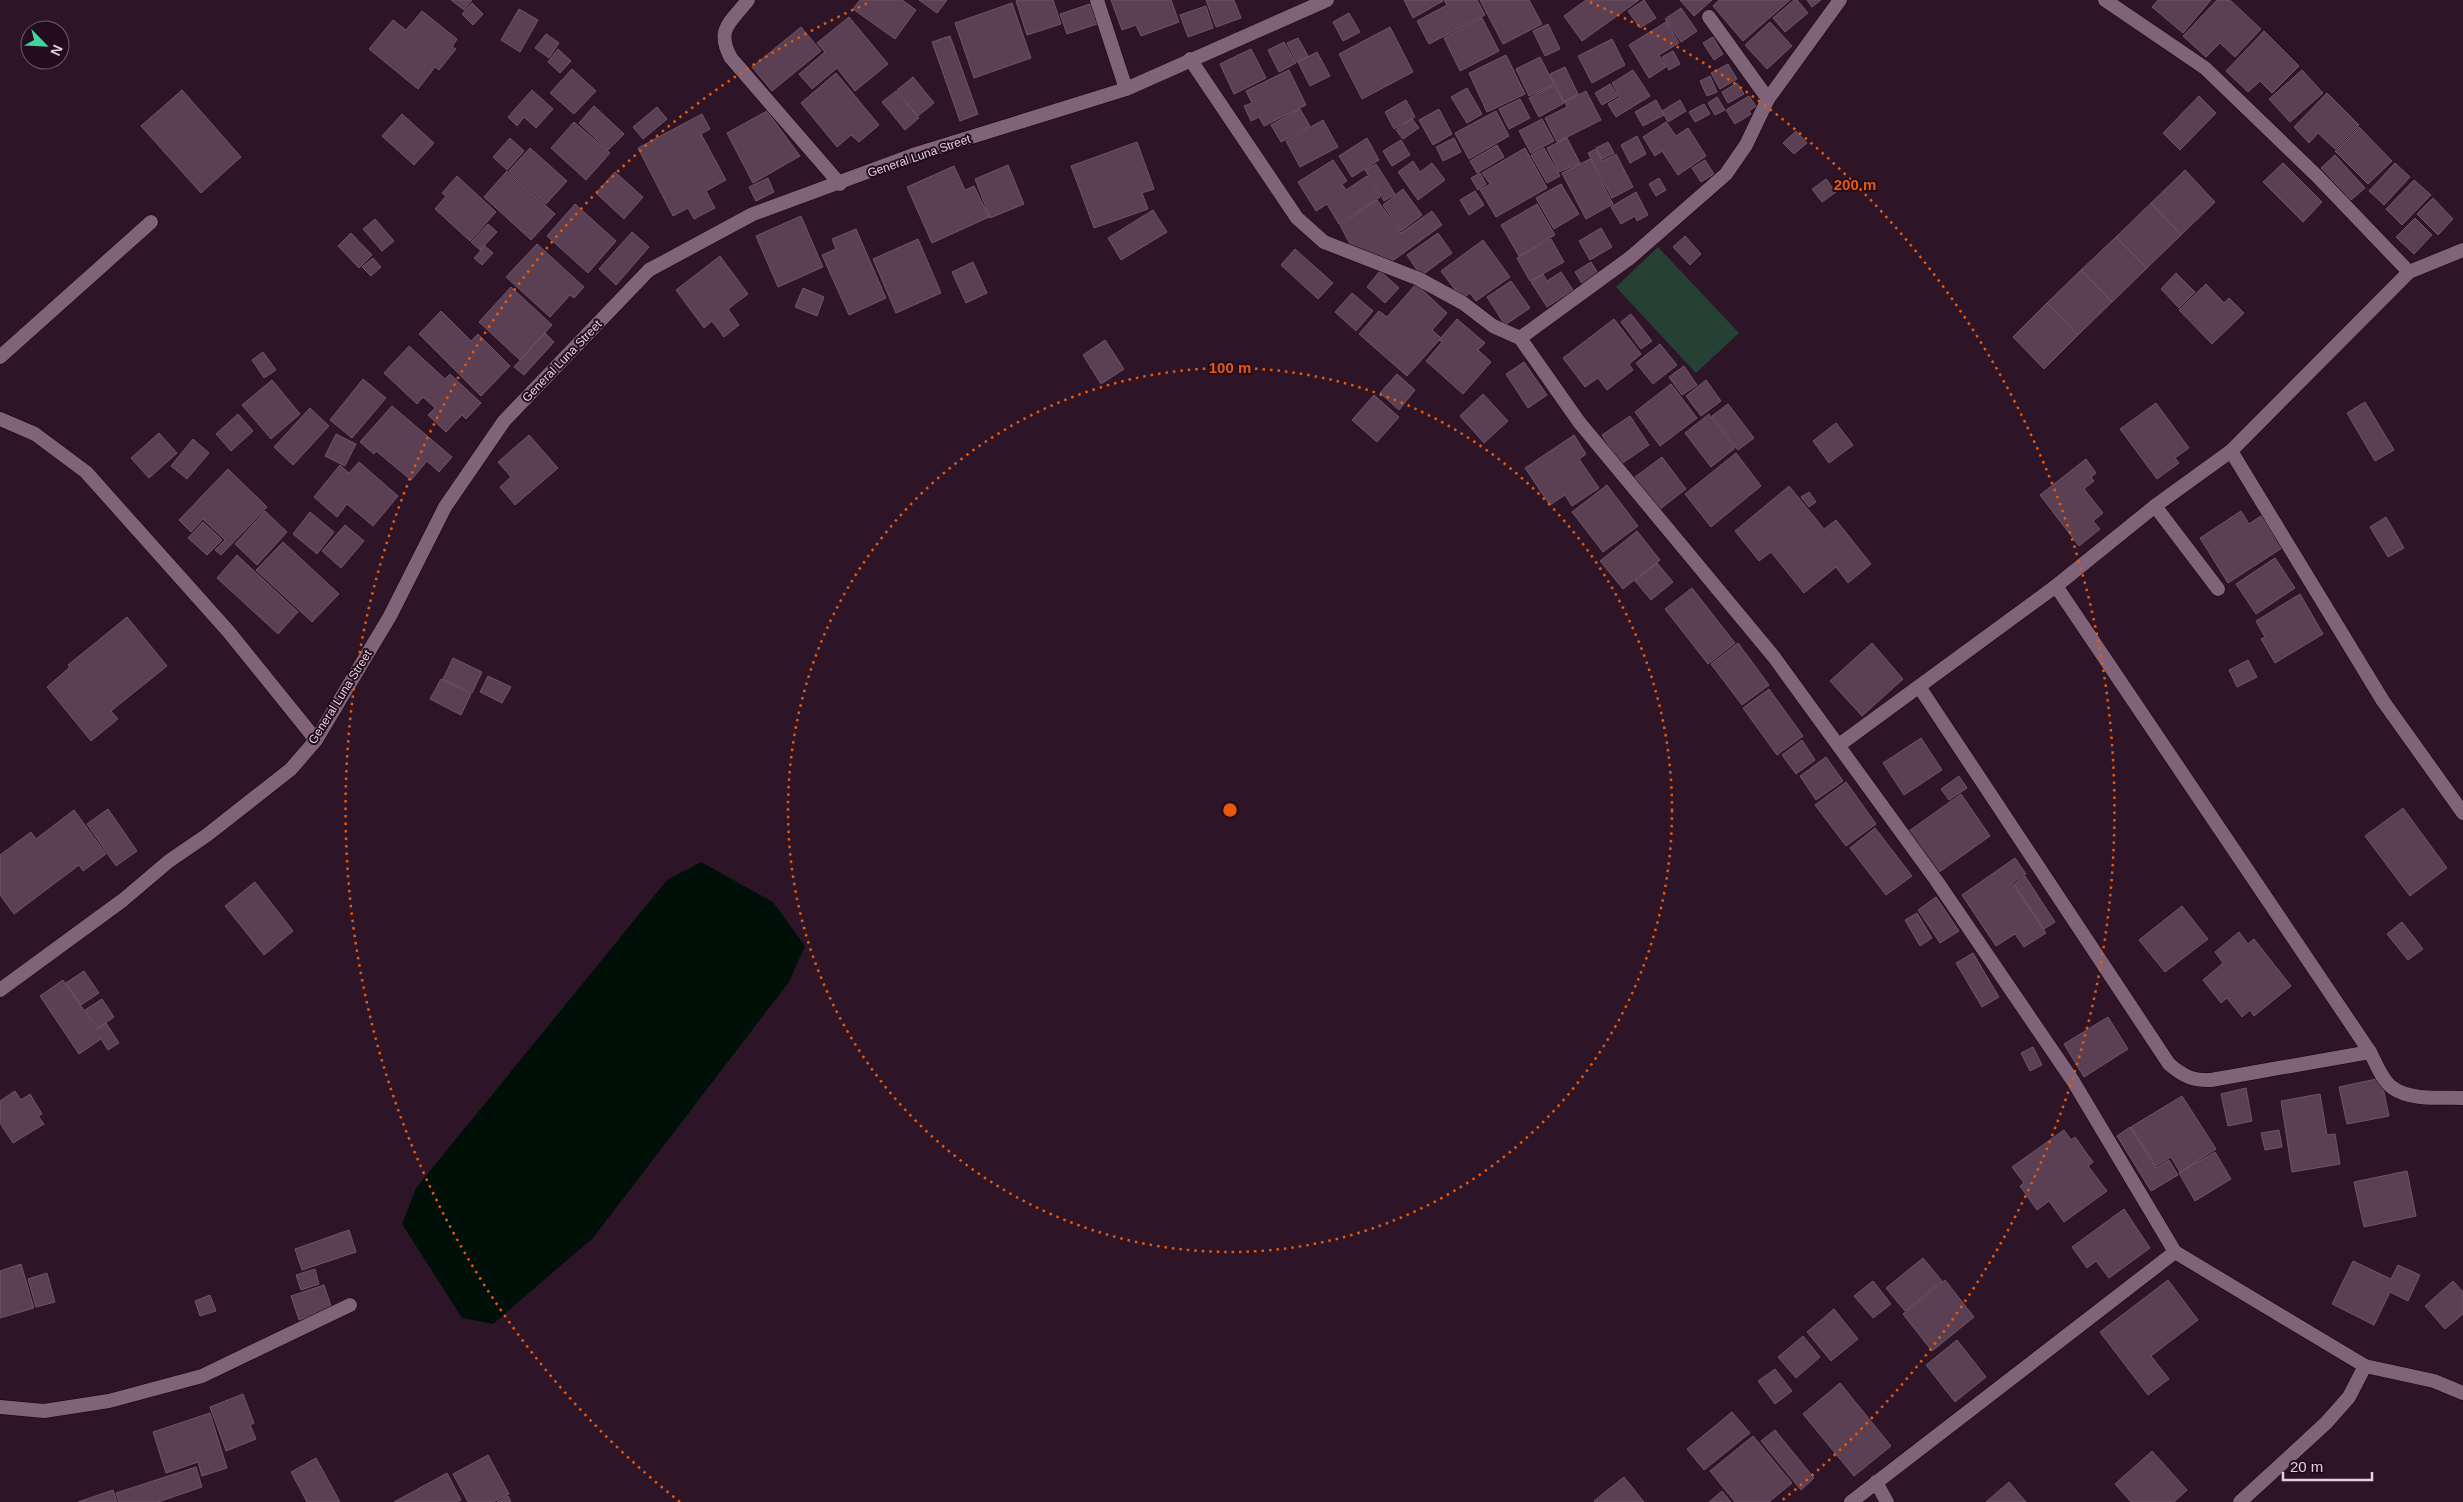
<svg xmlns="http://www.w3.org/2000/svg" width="2463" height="1502" viewBox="0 0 2463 1502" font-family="Arial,sans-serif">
	<rect width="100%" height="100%" fill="#2d1527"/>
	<!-- green -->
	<path fill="#254135" d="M1658,247L1739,333L1696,373L1616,287Z"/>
	<!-- water -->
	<path fill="#001008" d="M701,862L773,902L805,946L789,982L593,1238L493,1324L462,1318L402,1224L416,1188L667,880Z"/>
	<!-- building -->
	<g fill="#5b4054" stroke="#705469">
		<path d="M451,0H472L464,10Z"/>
		<path d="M860,0H902L916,10L895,39L853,9Z"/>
		<path d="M919,0H947L937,13Z"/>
		<path d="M1019,0H1053L1061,24L1027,35L1016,1Z"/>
		<path d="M1111,0H1171L1179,22L1141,36L1136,25L1122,30Z"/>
		<path d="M1206,0H1234L1241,18L1216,27Z"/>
		<path d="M1404,0H1442L1443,1L1413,18Z"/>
		<path d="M1444,0H1477L1485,15L1429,44L1417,21L1447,5Z"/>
		<path d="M1480,0H1529L1542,24L1503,44Z"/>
		<path d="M1586,0H1639L1582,41L1564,16Z"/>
		<path d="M1644,0L1656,18L1640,28L1628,11Z"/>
		<path d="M1680,0H1712L1694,16Z"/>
		<path d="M1719,0H1790L1743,41L1713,6Z"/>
		<path d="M1794,0H1797L1808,13L1785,32L1773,18Z"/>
		<path d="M1807,0H1821L1812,7Z"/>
		<path d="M2158,0H2211L2183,33L2152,7Z"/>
		<path d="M2217,0H2230L2261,29L2235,57L2220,43L2206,57L2183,36Z"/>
		<path d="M472,3L483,14L473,25L462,14Z"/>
		<path d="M1012,3L1031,58L974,78L955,23Z"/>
		<path d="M1093,3L1100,23L1067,34L1060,14Z"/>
		<path d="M1206,6L1213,28L1188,37L1180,15Z"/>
		<path d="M1681,8L1697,31L1681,42L1665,19Z"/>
		<path d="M519,9L538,20L520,52L501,40Z"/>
		<path d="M422,11L457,39L452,47L456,49L439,70L435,67L418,89L369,49L393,20L406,30Z"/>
		<path d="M1349,13L1360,32L1343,41L1333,22Z"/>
		<path d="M849,17L888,64L855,91L837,68L812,89L799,74L825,52L817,43Z"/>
		<path d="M1482,18L1499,51L1460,71L1444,38Z"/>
		<path d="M1666,22L1679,43L1659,55L1666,67L1649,78L1629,45Z"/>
		<path d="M1770,22L1792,46L1767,69L1745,45Z"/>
		<path d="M1548,24L1560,49L1545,56L1533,31Z"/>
		<path d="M801,27L821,51L772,91L752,67Z"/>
		<path d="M1390,27L1413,72L1362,99L1339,54Z"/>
		<path d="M2264,31L2299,66L2272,93L2260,81L2248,92L2226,71Z"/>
		<path d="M546,34L559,43L549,58L535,48Z"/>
		<path d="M950,36L978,114L960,121L932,42Z"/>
		<path d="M1713,37L1723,54L1714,60L1703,43Z"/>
		<path d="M1298,38L1308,56L1297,62L1287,43Z"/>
		<path d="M1612,39L1625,65L1592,83L1578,56Z"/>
		<path d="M1284,42L1296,63L1279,72L1268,50Z"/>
		<path d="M558,49L571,61L560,73L548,62Z"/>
		<path d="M1251,49L1266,78L1234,94L1220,64Z"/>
		<path d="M1673,51L1680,64L1669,70L1662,57Z"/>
		<path d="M1317,52L1330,76L1310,86L1298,62Z"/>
		<path d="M1506,55L1525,94L1487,112L1469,73Z"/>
		<path d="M1540,57L1554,84L1529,96L1516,69Z"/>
		<path d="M1728,64L1737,79L1720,89L1711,73Z"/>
		<path d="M1565,67L1578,94L1564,102L1550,74Z"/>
		<path d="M572,69L596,91L574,114L550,93Z"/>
		<path d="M1289,70L1306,105L1264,126L1259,117L1251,121L1244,106L1252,103L1246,91Z"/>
		<path d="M1633,70L1650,96L1616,117L1608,104L1620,97L1612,83Z"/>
		<path d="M2302,70L2323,93L2290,122L2269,99Z"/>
		<path d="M836,73L879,125L859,142L851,135L837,147L801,103Z"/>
		<path d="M1710,76L1717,92L1707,96L1700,81Z"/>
		<path d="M913,77L934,103L918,116L897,90Z"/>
		<path d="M1737,83L1744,94L1728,103L1722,92Z"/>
		<path d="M1610,84L1618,96L1602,105L1595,93Z"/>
		<path d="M1554,85L1564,103L1539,117L1529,98Z"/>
		<path d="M1467,88L1482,114L1467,123L1451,97Z"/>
		<path d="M182,90L241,157L201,193L141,126Z"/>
		<path d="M532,90L553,109L536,128L524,117L517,126L508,117Z"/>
		<path d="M896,91L919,118L905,130L882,102Z"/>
		<path d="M1586,91L1601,120L1557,142L1545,118L1567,107L1565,102Z"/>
		<path d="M2327,93L2359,125L2335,149L2318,133L2309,143L2294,127Z"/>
		<path d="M1749,96L1756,106L1749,111L1751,114L1735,124L1726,110Z"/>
		<path d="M2199,96L2216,113L2180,150L2163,133Z"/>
		<path d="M1717,97L1725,110L1715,115L1708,103Z"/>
		<path d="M1520,99L1530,118L1509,129L1499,109Z"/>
		<path d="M1406,100L1415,117L1394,129L1385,112Z"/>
		<path d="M1656,100L1664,115L1643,126L1635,112Z"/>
		<path d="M1680,100L1686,111L1668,122L1662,111Z"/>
		<path d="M1704,104L1710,114L1695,122L1689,112Z"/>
		<path d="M594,106L624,134L608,150L579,123Z"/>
		<path d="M657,107L667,119L643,139L633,127Z"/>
		<path d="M1300,109L1310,126L1281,142L1271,125Z"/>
		<path d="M1439,109L1452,134L1433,145L1419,120Z"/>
		<path d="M767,111L800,156L753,183L727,133Z"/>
		<path d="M1496,111L1509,136L1469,159L1455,133Z"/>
		<path d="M402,114L434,143L414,165L382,136Z"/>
		<path d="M702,114L710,129L701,134L726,180L706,191L715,208L694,219L688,208L673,216L638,148Z"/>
		<path d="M1412,119L1419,128L1403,139L1396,130Z"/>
		<path d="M1542,119L1554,141L1531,153L1519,131Z"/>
		<path d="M1323,120L1338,147L1300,167L1286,141Z"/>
		<path d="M574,122L610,153L586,180L551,148Z"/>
		<path d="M1666,122L1676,136L1688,128L1706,156L1678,175L1662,151L1655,156L1643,137Z"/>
		<path d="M2359,127L2392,161L2368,184L2335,151Z"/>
		<path d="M1796,131L1807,143L1794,154L1783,143Z"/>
		<path d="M1637,136L1646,154L1630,163L1621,145Z"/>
		<path d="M510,138L524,151L507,170L493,157Z"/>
		<path d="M1367,138L1379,160L1352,177L1339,156Z"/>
		<path d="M1454,138L1461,152L1443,161L1436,147Z"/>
		<path d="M1567,138L1580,163L1559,172L1547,148Z"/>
		<path d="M1401,140L1410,155L1392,166L1383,151Z"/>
		<path d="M1137,142L1154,189L1142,193L1148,209L1094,228L1071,166Z"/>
		<path d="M1608,142L1614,153L1602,159L1596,148Z"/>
		<path d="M1497,145L1504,157L1477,173L1470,161Z"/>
		<path d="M530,148L567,181L546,204L509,171Z"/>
		<path d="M1525,148L1547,188L1496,217L1480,190L1490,184L1482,173Z"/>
		<path d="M1544,148L1560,176L1547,183L1531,155Z"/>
		<path d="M1596,149L1602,161L1616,154L1633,187L1612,198L1588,153Z"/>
		<path d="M2335,155L2365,188L2351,200L2321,168Z"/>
		<path d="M1590,159L1613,204L1586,219L1562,173Z"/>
		<path d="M1333,160L1347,181L1342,184L1346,190L1367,176L1380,197L1339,224L1327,204L1316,211L1298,182Z"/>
		<path d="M1705,160L1714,174L1701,182L1692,168Z"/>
		<path d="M1413,161L1420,172L1432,163L1445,180L1418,200L1398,172Z"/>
		<path d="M2283,163L2322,202L2303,222L2263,182Z"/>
		<path d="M2395,163L2410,177L2384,205L2369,191Z"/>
		<path d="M1376,164L1395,194L1384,201L1365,170Z"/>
		<path d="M1008,165L1024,204L990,218L975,179Z"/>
		<path d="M954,166L965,190L974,186L989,217L932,243L907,187Z"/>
		<path d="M2185,170L2215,202L2181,235L2151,203Z"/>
		<path d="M507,171L555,214L531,240L484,197Z"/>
		<path d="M615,172L643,197L624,219L596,193Z"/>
		<path d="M1480,173L1486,184L1478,190L1471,178Z"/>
		<path d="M457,176L496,212L470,241L435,209L446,196L442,193Z"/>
		<path d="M768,178L774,192L756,201L749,187Z"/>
		<path d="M1659,178L1666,190L1656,196L1649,184Z"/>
		<path d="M1826,179L1836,192L1822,202L1812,189Z"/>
		<path d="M2414,180L2431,195L2402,225L2386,209Z"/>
		<path d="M1561,184L1579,214L1554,229L1536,198Z"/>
		<path d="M1403,189L1422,215L1401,231L1383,205Z"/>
		<path d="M1475,191L1484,205L1469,215L1460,200Z"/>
		<path d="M1636,192L1648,215L1637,221L1635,216L1621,224L1611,207Z"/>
		<path d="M2433,198L2453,219L2438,235L2417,214Z"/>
		<path d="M1377,200L1401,233L1432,211L1442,225L1391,262L1352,248L1340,225Z"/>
		<path d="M2151,203L2181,235L2147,268L2116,237Z"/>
		<path d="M575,204L616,241L588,273L547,236Z"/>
		<path d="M1537,204L1555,235L1519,256L1501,225Z"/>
		<path d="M1153,210L1167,232L1121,260L1108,238Z"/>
		<path d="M801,216L823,267L778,287L756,236Z"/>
		<path d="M2415,218L2432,235L2414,254L2396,237Z"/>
		<path d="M375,219L394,241L382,251L363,229Z"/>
		<path d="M488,224L497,232L480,250L471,242Z"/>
		<path d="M1601,228L1612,247L1590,260L1579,241Z"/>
		<path d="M856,229L886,298L849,315L822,255L836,249L832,239Z"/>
		<path d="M632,232L649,247L616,285L599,269Z"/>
		<path d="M351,233L372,255L359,268L338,246Z"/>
		<path d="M1438,233L1452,253L1421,276L1407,255Z"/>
		<path d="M1685,236L1701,254L1690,265L1673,247Z"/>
		<path d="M2116,237L2147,268L2112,302L2081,270Z"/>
		<path d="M918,239L941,293L896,313L873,259Z"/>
		<path d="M1551,239L1564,262L1530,281L1517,258Z"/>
		<path d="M1483,240L1510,277L1476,301L1470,293L1462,299L1441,271Z"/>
		<path d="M537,244L584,287L574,298L570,295L550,317L506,277Z"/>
		<path d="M485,246L493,253L482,265L474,258Z"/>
		<path d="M1295,249L1333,283L1318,299L1281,265Z"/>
		<path d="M720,256L748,294L728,309L739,325L724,337L712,321L704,328L676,290Z"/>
		<path d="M373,258L381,267L371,276L362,267Z"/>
		<path d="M973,262L987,293L966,303L952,272Z"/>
		<path d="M1591,262L1599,275L1583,285L1575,272Z"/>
		<path d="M2081,270L2112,302L2078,335L2047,303Z"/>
		<path d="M1380,271L1399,288L1385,303L1367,287Z"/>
		<path d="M1561,272L1573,290L1547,307L1531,282L1543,274L1547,281Z"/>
		<path d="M2176,273L2195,292L2179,308L2161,289Z"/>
		<path d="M1511,281L1530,308L1505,325L1487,297Z"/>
		<path d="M1416,284L1447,313L1432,330L1441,338L1407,376L1359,334L1379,311L1387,317Z"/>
		<path d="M2206,284L2224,303L2229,298L2244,313L2212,344L2179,310Z"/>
		<path d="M511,287L552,325L520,360L479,322Z"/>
		<path d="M803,288L824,297L817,316L795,307Z"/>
		<path d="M1352,293L1373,311L1356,331L1335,312Z"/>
		<path d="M2047,303L2078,335L2044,369L2013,337Z"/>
		<path d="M441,311L471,341L478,334L510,366L481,396L419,334Z"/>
		<path d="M1631,314L1652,341L1641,349L1621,322Z"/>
		<path d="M1457,319L1485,343L1478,350L1491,362L1463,394L1426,361L1442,342L1439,340Z"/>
		<path d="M1614,319L1641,354L1629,364L1633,370L1607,390L1598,378L1585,387L1563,358Z"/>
		<path d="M545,333L554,342L524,375L514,367Z"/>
		<path d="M1105,340L1124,369L1101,384L1083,355Z"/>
		<path d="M1660,344L1677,365L1653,384L1636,363Z"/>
		<path d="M409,346L445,379L450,374L481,403L466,419L462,415L446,432L428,415L435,408L423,397L417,404L384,373Z"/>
		<path d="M263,352L276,370L264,378L252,360Z"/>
		<path d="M1524,362L1547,395L1528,408L1506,374Z"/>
		<path d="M1684,366L1697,385L1682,395L1669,377Z"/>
		<path d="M1397,374L1415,390L1399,410L1380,393Z"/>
		<path d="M363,379L386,398L352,438L330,420Z"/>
		<path d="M272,380L300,414L271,439L242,405Z"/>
		<path d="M1706,380L1721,401L1701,416L1686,396Z"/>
		<path d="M1671,384L1697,418L1660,446L1635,412Z"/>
		<path d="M1483,394L1508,421L1484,443L1460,416Z"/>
		<path d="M1374,395L1399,417L1377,442L1352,420Z"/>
		<path d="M2365,402L2394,450L2375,461L2347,413Z"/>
		<path d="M2156,403L2189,448L2175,458L2179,463L2157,479L2120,429Z"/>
		<path d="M1728,404L1754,438L1738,450L1712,416Z"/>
		<path d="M392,406L452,457L439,472L427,461L411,480L376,451L374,454L360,442Z"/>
		<path d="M310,408L329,426L293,465L274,447Z"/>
		<path d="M238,414L253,431L231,451L216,434Z"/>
		<path d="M1709,414L1735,448L1711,467L1685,433Z"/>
		<path d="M1630,416L1649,445L1621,464L1602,435Z"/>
		<path d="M1836,423L1853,445L1829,463L1813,441Z"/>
		<path d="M159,433L177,453L149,478L131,458Z"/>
		<path d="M336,434L356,444L345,466L325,456Z"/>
		<path d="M529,435L558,468L515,505L500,487L511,477L498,462Z"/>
		<path d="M1574,435L1586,454L1579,459L1599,488L1572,506L1565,495L1550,505L1525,468Z"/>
		<path d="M193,439L209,453L187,479L171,466Z"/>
		<path d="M1736,453L1761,486L1711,527L1685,494Z"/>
		<path d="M1662,457L1686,489L1655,513L1631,480Z"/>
		<path d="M2086,459L2096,473L2091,477L2094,481L2084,489L2103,513L2093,521L2100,529L2079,546L2040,495Z"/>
		<path d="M359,462L398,496L373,526L347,504L337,517L314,497L340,465L349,473Z"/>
		<path d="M228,469L267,507L221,555L215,550L225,540L203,519L191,532L179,520Z"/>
		<path d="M1607,485L1638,526L1603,552L1572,512Z"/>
		<path d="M1789,486L1824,529L1836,520L1871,564L1848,583L1836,567L1804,593L1771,552L1759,561L1735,531Z"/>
		<path d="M1809,492L1816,502L1809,507L1801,497Z"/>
		<path d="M265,511L287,532L257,565L235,544Z"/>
		<path d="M2241,511L2249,524L2261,516L2282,548L2228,583L2200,538Z"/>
		<path d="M310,512L334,532L317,554L293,534Z"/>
		<path d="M2386,517L2404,548L2388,557L2370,527Z"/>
		<path d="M203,522L222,540L207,555L188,538Z"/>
		<path d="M345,525L364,541L341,568L322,551Z"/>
		<path d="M1637,531L1660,560L1623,589L1600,561Z"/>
		<path d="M283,542L339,594L312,622L256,570Z"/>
		<path d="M237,555L298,612L278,634L217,578Z"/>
		<path d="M2275,558L2295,588L2256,614L2236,584Z"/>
		<path d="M1657,563L1673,582L1651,600L1635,581Z"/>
		<path d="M1692,588L1735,643L1708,664L1665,609Z"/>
		<path d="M2300,594L2323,634L2275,663L2261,639L2265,637L2256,621Z"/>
		<path d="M127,617L167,666L111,711L118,719L91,741L47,687L70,667L68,665Z"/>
		<path d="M1738,643L1769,685L1742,705L1711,664Z"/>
		<path d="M1872,643L1903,679L1862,716L1830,681Z"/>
		<path d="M453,658L482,672L472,693L443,679Z"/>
		<path d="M2248,660L2257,677L2237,687L2229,670Z"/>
		<path d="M488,676L511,687L502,703L480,692Z"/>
		<path d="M441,679L471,694L461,715L430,699Z"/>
		<path d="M1769,689L1803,736L1777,755L1743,708Z"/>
		<path d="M1921,738L1942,770L1904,795L1883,763Z"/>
		<path d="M1802,740L1815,760L1796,774L1782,755Z"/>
		<path d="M1826,757L1843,781L1816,800L1800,776Z"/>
		<path d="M1959,776L1967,788L1949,800L1941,789Z"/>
		<path d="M1846,782L1876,824L1846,846L1815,805Z"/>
		<path d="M1961,794L1990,836L1938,873L1909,831Z"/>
		<path d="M2403,808L2447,868L2410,896L2365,836Z"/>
		<path d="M108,809L137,851L116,866L87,824Z"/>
		<path d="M74,810L106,854L83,871L79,865L14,914L0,895V855L31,832L36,839Z"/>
		<path d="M1875,828L1912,876L1886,895L1850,848Z"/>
		<path d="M2015,858L2026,874L2012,883L2046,933L2024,947L2015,934L1996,946L1962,895Z"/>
		<path d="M2025,876L2055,922L2044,929L2014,884Z"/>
		<path d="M255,882L293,931L264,955L225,906Z"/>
		<path d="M1936,897L1959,931L1940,943L1918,910Z"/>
		<path d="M2182,906L2208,939L2165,972L2139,940Z"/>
		<path d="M1917,913L1932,938L1920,946L1905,920Z"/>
		<path d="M2402,922L2423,949L2408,960L2387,934Z"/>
		<path d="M2239,932L2248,944L2254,939L2291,986L2254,1016L2250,1010L2242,1017L2227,998L2221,1003L2203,980L2223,963L2215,952Z"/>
		<path d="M1973,953L1999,997L1982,1007L1956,963Z"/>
		<path d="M84,971L99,993L81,1005L66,983Z"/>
		<path d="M63,980L97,1029L106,1023L119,1043L108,1050L101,1039L79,1054L40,996Z"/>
		<path d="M102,999L114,1017L98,1028L85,1010Z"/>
		<path d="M2108,1017L2128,1049L2084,1077L2064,1044Z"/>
		<path d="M2033,1047L2042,1065L2030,1071L2021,1053Z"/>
		<path d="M2381,1078L2389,1116L2347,1124L2339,1087Z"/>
		<path d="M2246,1088L2252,1121L2228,1126L2221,1094Z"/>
		<path d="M15,1091L21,1100L30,1094L42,1114L38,1116L44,1124L13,1143L0,1123V1101Z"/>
		<path d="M2320,1094L2327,1135L2335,1134L2340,1164L2292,1172L2281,1101Z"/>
		<path d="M2182,1096L2216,1149L2180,1172L2171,1157L2156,1166L2131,1127Z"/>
		<path d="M2130,1127L2156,1168L2169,1160L2178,1175L2151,1191L2117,1136Z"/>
		<path d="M2064,1130L2071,1140L2075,1137L2093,1162L2088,1166L2107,1191L2064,1222L2049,1201L2037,1210L2020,1186L2024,1183L2012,1167Z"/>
		<path d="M2279,1130L2282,1147L2265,1150L2261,1133Z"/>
		<path d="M2215,1152L2231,1179L2195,1201L2179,1173Z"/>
		<path d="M2407,1171L2416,1216L2364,1227L2354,1182Z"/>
		<path d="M2124,1209L2150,1248L2109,1278L2096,1261L2087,1268L2072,1247Z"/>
		<path d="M349,1230L356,1252L302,1270L295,1249Z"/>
		<path d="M1923,1258L1942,1281L1905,1311L1886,1288Z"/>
		<path d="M2353,1261L2391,1279L2398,1265L2420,1275L2408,1301L2390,1292L2374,1325L2332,1304Z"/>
		<path d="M21,1264L34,1308L0,1318V1271Z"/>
		<path d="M315,1269L319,1284L301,1290L296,1275Z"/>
		<path d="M47,1273L55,1302L36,1307L28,1279Z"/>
		<path d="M1945,1280L1974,1317L1932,1351L1903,1314Z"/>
		<path d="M2168,1280L2198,1320L2151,1356L2169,1379L2148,1395L2100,1332Z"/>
		<path d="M1873,1281L1891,1304L1873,1318L1854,1296Z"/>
		<path d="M2453,1281L2463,1292V1314L2445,1329L2425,1306Z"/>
		<path d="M324,1285L332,1309L299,1320L291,1296Z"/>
		<path d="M210,1295L216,1311L200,1316L195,1301Z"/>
		<path d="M1834,1309L1858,1339L1831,1361L1807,1332Z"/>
		<path d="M1803,1336L1820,1357L1796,1378L1778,1357Z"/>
		<path d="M1957,1340L1986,1377L1955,1402L1926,1365Z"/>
		<path d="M1775,1369L1792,1391L1775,1404L1758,1381Z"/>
		<path d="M1840,1383L1891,1446L1854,1476L1803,1414Z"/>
		<path d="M243,1394L254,1423L250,1425L256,1439L226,1451L210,1407Z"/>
		<path d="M1732,1412L1750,1433L1704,1470L1687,1449Z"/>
		<path d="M210,1413L227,1468L202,1476L198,1462L166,1473L153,1432Z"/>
		<path d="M1775,1430L1814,1478L1801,1490L1761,1441Z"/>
		<path d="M1753,1436L1792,1483L1769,1502H1735L1710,1471Z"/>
		<path d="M2152,1451L2187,1490L2174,1502H2131L2115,1484Z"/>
		<path d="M488,1455L509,1494L493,1502H468L453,1474Z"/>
		<path d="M316,1458L340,1502H307L291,1472Z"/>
		<path d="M196,1467L202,1487L158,1502H119L116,1493Z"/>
		<path d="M447,1473L461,1500L457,1502H394Z"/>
		<path d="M1624,1477L1644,1502H1595L1594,1501Z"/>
		<path d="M2009,1482L2026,1502H1986Z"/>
		<path d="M113,1490L117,1502H78Z"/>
		<path d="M1722,1491L1731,1502H1709Z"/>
		<path d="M508,1496L511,1502H497Z"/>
	</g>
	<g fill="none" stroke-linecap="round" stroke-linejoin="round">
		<!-- service casing -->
		<g stroke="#140210" stroke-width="15">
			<g id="service">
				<path d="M2409,272L2463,250"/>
				<path d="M1876,1482L1887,1502"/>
			</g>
		</g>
		<!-- minor casing -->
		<g stroke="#140210" stroke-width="15">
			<g id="minor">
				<path d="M748,0C731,22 715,29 731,58L840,184"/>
				<path d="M1097,0L1126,89"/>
				<path d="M1709,17L1768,99"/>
				<path d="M1190,59L1297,218L1324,242L1419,279L1463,303L1493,326L1520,338L1579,422L1774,657L1936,880L2073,1081L2175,1252L2365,1366L2434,1381L2463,1393"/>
				<path d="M1520,338L1631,257L1726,174L1746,145L1768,99L1840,0"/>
				<path d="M0,357L151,222"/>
				<path d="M0,419L35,434L86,472L228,631L316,740"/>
				<path d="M2231,451L2383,701L2463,813"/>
				<path d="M2155,506L2218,589"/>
				<path d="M2056,586L2370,1052"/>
				<path d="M1920,688L2169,1064C2183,1076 2193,1081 2211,1080L2370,1052C2376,1063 2382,1081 2393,1088C2411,1101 2442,1097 2463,1098"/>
				<path d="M1839,745L2056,586L2155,506L2231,451L2409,272L2317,176L2205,68L2105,0"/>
				<path d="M0,1407L44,1411L109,1401L202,1376L350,1305"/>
				<path d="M1851,1502L2175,1252"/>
				<path d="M2240,1502L2326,1423L2349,1397L2365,1366"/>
			</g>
		</g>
		<!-- tertiary casing -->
		<g stroke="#140210" stroke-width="15">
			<path id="tertiary" d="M0,990L123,900L169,861L207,835L291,769L316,740L390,616L445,507L504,421L649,270L753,214L913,155L1126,89L1327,0"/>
		</g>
		<!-- service -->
		<use href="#service" stroke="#816379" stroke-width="14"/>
		<!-- minor -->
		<use href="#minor" stroke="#816379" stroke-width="14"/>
		<!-- tertiary -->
		<use href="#tertiary" stroke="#816379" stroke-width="14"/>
	</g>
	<!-- distance rings -->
	<g fill="none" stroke="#e8590c" stroke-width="2.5" stroke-dasharray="2.5 5">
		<circle cx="1230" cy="810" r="442"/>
		<path d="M680 1502A884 884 0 0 1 870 2M1590 2A884 884 0 0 1 1780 1502"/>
	</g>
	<g text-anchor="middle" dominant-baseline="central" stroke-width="4" stroke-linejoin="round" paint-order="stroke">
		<!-- street labels -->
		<g font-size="12" fill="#e3d2de" stroke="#230c1e">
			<text transform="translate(919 156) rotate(-19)">General Luna Street</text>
			<text transform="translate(562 361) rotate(-46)">General Luna Street</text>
			<text transform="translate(340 697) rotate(-58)">General Luna Street</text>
		</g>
	</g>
	<circle cx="1230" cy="810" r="8" fill="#e8590c" stroke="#230c1e" stroke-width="2.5"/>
	<g font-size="15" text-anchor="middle" font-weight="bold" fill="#e8590c" stroke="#230c1e" stroke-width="4" stroke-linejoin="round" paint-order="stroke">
		<text x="1855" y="190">200 m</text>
		<text x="1230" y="373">100 m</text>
	</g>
	<!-- north arrow -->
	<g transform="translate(45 45) rotate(114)"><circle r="24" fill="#230c1e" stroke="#705b6b"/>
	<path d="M0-4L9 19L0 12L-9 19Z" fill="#43d4a0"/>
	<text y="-8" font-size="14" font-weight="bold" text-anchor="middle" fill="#e3d2de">N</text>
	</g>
	<!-- scale -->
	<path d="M2283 1472v8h89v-8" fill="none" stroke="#e3d2de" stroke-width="2.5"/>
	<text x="2290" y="1472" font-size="15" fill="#e3d2de" stroke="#230c1e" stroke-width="4" paint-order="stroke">20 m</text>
</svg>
